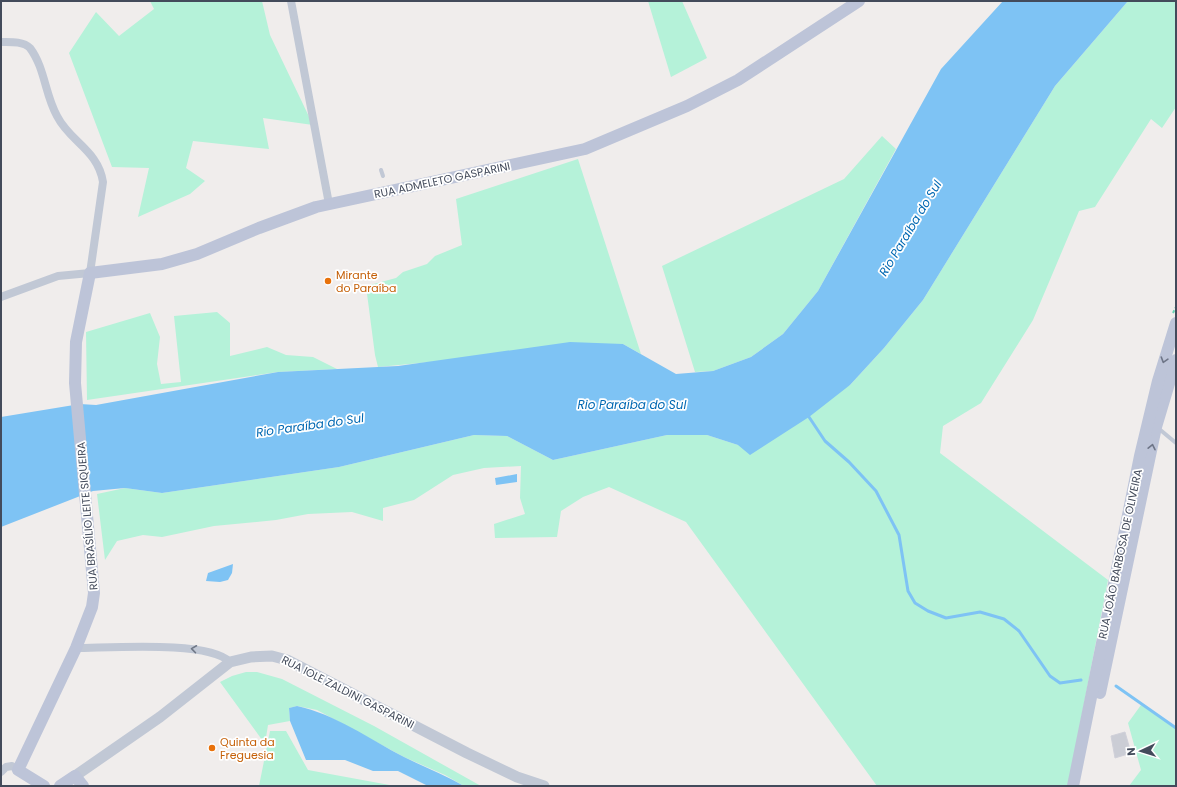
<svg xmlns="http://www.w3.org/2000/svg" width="1177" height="787" viewBox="0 0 1177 787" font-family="Poppins,sans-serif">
	<rect width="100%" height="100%" fill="#f0edec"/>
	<!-- green -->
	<g fill="#b5f2d9">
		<path d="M150,1H262L270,35L313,125L263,118L269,149L193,141L186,168L205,181L190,194L138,217L149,168L112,167L69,53L96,12L119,36L154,9Z"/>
		<path d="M648,1H682L707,58L671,77Z"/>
		<path d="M1128,1H1176V107L1162,128L1151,119L1095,207L1079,211L1033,320L981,403L943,426L940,453L1108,580L1068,786H877L686,522L609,487L583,497L561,511L557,537L495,538L494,524L525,514L520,498L521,466L484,468L453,475L414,500L383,508V521L352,512L308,514L276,520L214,526L162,537L143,535L117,541L105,560L97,494L125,488L162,493L339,467L474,435L507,436L553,460L667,435H707L738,445L850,385L884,348L923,300L1055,86Z"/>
		<path d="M882,136L896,149L818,291L783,334L751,357L713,371L695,372L662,266L844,179Z"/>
		<path d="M578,159L641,354L623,344L378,367L375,355L366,286L396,278L403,272L427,264L435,256L462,245L456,199Z"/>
		<path d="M217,312L230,323V356L267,347L286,355L313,357L337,369L278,372L87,400L86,332L150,313L160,337L157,364L161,384L181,382L174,316Z"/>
		<path d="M246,672H257L282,679L374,726L481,786H464L445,775L404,757L317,710L297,706L289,708L290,721L268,725L265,744L220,682L232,676Z"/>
		<path d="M1141,705L1176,728V786H1129L1141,770L1128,723Z"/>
		<path d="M270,731H286L308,770L395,786H259Z"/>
	</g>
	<!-- water -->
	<g fill="#7ec3f4">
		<path d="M1003,1H1128L1055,86L923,300L884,348L850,385L809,417L750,455L738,445L707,435H667L553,460L507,436L474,435L339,467L162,493L125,488L93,491L1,527V417L80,404L96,405L278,372L398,366L570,342L623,344L676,374L713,371L751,357L783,334L818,291L941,69Z"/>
		<path d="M517,474V482L496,485L495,478Z"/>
		<path d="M233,564L232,573L228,580L220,582L206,581L208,573Z"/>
		<path d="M297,706C335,714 369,739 404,757C424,767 445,775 464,786H428L398,771H373L345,760H306L290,721L289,708Z"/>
	</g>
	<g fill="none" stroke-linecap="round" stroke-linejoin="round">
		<!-- stream -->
		<g stroke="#7ec3f4" stroke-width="3">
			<path d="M809,417L825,441L849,462L876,491L899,535L908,591L915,603L928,611L946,618L980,612L1004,619L1019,631L1050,676L1060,683L1081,680"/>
			<path d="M1116,686L1176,728"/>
		</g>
	</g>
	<!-- building -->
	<path fill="#cbcdd5" stroke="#d0d0d9" d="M1125,732L1131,753L1115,758L1111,736Z"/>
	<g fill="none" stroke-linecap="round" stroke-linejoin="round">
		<!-- path -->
		<path stroke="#6ad3b5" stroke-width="2" stroke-dasharray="3 2" stroke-linecap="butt" d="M1173,313L1176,307"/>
		<!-- service -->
		<g stroke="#c1c8d5" stroke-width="4">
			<path d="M381,170L383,176"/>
			<path d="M1158,428L1176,443"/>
		</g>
		<!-- minor -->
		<g stroke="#c1c8d5" stroke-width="8">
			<path d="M291,1L329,204"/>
			<path d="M1,42C10,42 23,41 30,48C45,68 45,95 57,116C70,142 98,150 103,182L90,273L58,276L1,297"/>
			<path d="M76,648C108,648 209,640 230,662"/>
			<path d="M1,772L6,767L12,766L18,770"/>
		</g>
		<!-- tertiary -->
		<path stroke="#c1c8d5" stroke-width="11" d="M75,776L160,717L230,662L251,657L272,656L287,660L467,753L517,777L544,786"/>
		<!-- secondary -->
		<g stroke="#bdc4d8" stroke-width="12">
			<path d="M1100,693L1156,427L1176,360"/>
			<path d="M44,786L18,770L76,648L92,607L94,593L75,383L76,342L90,273L162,264L197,254L259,228L316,207L585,149L687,106L738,80L859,1"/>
			<path d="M60,786L75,776L83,786"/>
			<path d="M1073,786L1140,456L1158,381L1176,323"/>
		</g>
	</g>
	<!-- one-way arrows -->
	<defs><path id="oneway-chevron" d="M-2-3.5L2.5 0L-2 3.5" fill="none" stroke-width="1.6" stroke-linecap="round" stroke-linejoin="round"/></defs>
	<g stroke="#6e7587">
		<use href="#oneway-chevron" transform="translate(1164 360) rotate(107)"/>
		<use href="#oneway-chevron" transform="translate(1152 447) rotate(-78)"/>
	</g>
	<use stroke="#6f7786" href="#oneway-chevron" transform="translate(194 649) rotate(-172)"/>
	<!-- markers -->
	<g fill="#e8710a" stroke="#fff" stroke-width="1.5">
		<circle cx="328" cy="281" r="4"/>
		<circle cx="212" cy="748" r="4"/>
	</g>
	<g text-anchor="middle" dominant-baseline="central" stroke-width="3.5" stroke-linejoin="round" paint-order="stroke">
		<!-- street labels -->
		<g font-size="11" fill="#434b5b" stroke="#fff">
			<text transform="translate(442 180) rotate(-12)">RUA ADMELETO GASPARINI</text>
			<text transform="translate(87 516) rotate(-95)">RUA BRASÍLIO LEITE SIQUEIRA</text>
			<text transform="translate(1120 554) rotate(-78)">RUA JOÃO BARBOSA DE OLIVEIRA</text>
			<text transform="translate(348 692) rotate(27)">RUA IOLE ZALDINI GASPARINI</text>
		</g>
		<!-- food labels -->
		<g font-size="11" fill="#c56008" stroke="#fff" text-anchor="start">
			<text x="336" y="275">Mirante<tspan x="336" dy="13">do Paraíba</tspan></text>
			<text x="220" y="742">Quinta da<tspan x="220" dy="13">Freguesia</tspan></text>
		</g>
		<!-- water labels -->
		<g font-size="12" font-style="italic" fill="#0068b2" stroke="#fff">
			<text transform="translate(910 228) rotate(-59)">Rio Paraíba do Sul</text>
			<text x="632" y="404">Rio Paraíba do Sul</text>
			<text transform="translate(310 425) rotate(-8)">Rio Paraíba do Sul</text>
		</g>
	</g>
	<!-- border -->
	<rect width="1177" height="787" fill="none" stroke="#434b5b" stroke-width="4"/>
	<!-- north arrow -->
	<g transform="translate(1141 751) rotate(266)" stroke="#ffffff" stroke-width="3" paint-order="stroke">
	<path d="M0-3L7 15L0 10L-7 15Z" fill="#434b5b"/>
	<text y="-6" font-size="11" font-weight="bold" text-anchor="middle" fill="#434b5b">N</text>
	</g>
</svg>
